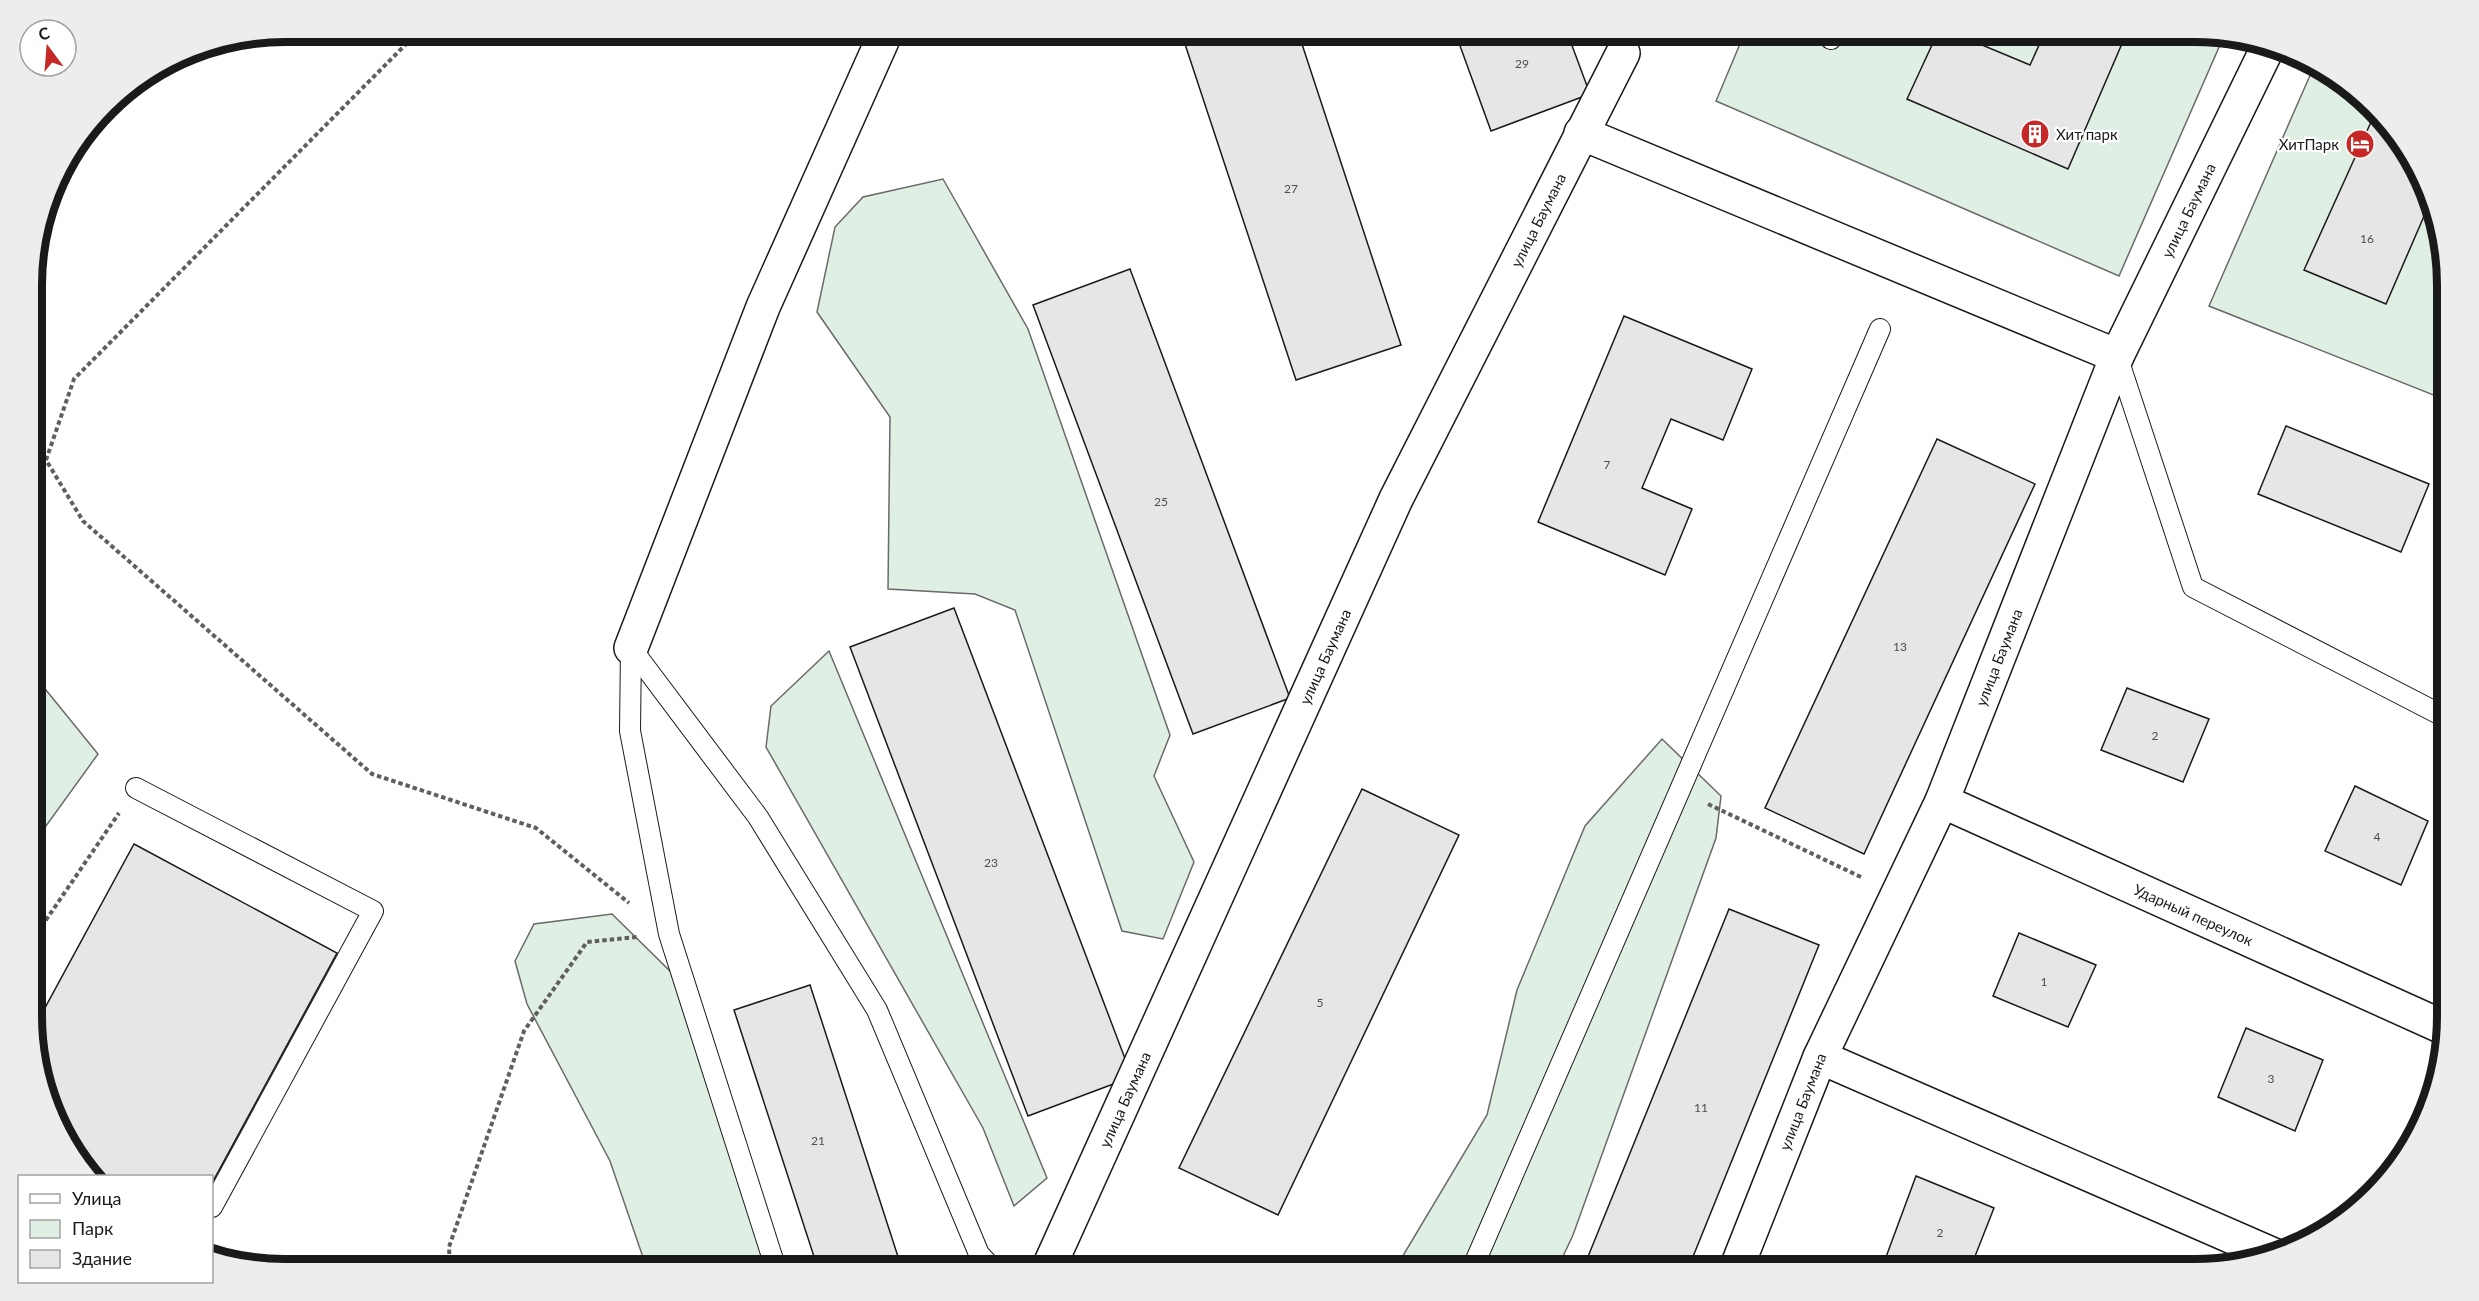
<svg xmlns="http://www.w3.org/2000/svg" width="2479" height="1301" viewBox="0 0 2479 1301" font-family="Lato,sans-serif">
	<rect width="100%" height="100%" fill="#fff"/>
	<!-- green -->
	<g fill="#e0efe3" stroke="#6a6a6a" stroke-width="1.5">
		<path d="M1745,32H2194L2223,38L2119,276L1716,101Z"/>
		<path d="M2315,64L2361,95L2405,144L2445,253L2446,400L2209,306Z"/>
		<path d="M943,179L1028,329L1170,735L1154,776L1194,862L1163,939L1122,931L1015,610L975,594L888,589L890,417L817,312L835,227L863,197Z"/>
		<path d="M829,651L1047,1178L1014,1206L983,1128L766,747L771,706Z"/>
		<path d="M33,674L98,754L33,844Z"/>
		<path d="M1662,739L1721,796L1716,838L1573,1235L1557,1269H1395L1487,1115L1517,990L1585,826Z"/>
		<path d="M612,914L674,975L766,1269H647L610,1161L527,1004L515,961L534,924Z"/>
	</g>
	<!-- building -->
	<g fill="#e6e6e6" stroke="#1a1a1a" stroke-width="1.5">
		<path d="M1181,32H1298L1401,345L1296,380Z"/>
		<path d="M1455,32H1567L1590,94L1491,131Z"/>
		<path d="M1938,32H1951L2030,65L2045,32H2127L2068,169L1907,99Z"/>
		<path d="M2376,111L2405,144L2428,207L2386,304L2304,270Z"/>
		<path d="M1130,269L1290,698L1193,734L1033,305Z"/>
		<path d="M1624,316L1752,369L1723,440L1671,419L1642,488L1692,509L1665,575L1538,522Z"/>
		<path d="M2286,426L2429,484L2401,552L2258,494Z"/>
		<path d="M1937,439L2035,484L1864,854L1765,808Z"/>
		<path d="M954,608L1132,1077L1028,1116L850,647Z"/>
		<path d="M2127,688L2209,719L2183,782L2101,750Z"/>
		<path d="M2355,786L2428,821L2401,885L2325,851Z"/>
		<path d="M1362,789L1459,835L1278,1215L1179,1168Z"/>
		<path d="M134,844L337,953L212,1183V1176H92L74,1157L34,1049V1028Z"/>
		<path d="M1729,909L1819,945L1688,1269H1583Z"/>
		<path d="M2019,933L2096,965L2068,1027L1993,996Z"/>
		<path d="M810,985L902,1269H818L734,1010Z"/>
		<path d="M2246,1028L2323,1060L2295,1131L2218,1097Z"/>
		<path d="M1916,1176L1994,1208L1970,1269H1920L1886,1257Z"/>
	</g>
	<g fill="none" stroke-linecap="round" stroke-linejoin="round">
		<!-- lane casing -->
		<g stroke="#1a1a1a" stroke-width="22">
			<g id="lane">
				<path d="M1616,32L1623,53"/>
				<path d="M1831,39L1835,32"/>
				<path d="M2117,356L2193,587L2447,718"/>
				<path d="M631,648L758,817L877,1010L979,1254L993,1269"/>
				<path d="M631,648L630,731L669,934L776,1269"/>
				<path d="M136,788L373,911L212,1207"/>
				<path d="M1472,1269L1880,329"/>
			</g>
		</g>
		<!-- street casing -->
		<g stroke="#1a1a1a" stroke-width="36">
			<g id="street">
				<path d="M1581,133L2117,356"/>
				<path d="M631,648L763,307L886,32"/>
				<path id="s1" d="M1942,801L2445,1028"/>
				<path d="M1820,1057L2276,1256"/>
				<path id="s2" d="M1048,1269L1396,499L1623,53"/>
				<path id="s3" d="M1736,1269L1820,1057L1942,801L2117,356L2267,49"/>
			</g>
		</g>
		<!-- path -->
		<g stroke="#5f5f5f" stroke-width="4" stroke-dasharray="4.5 3" stroke-linecap="butt">
			<path d="M418,32L74,379L46,460L83,521L372,774L536,828L629,903"/>
			<path d="M1708,804L1863,878"/>
			<path d="M33,939L119,813"/>
			<path d="M450,1269L449,1247L524,1031L587,942L637,937"/>
		</g>
		<!-- lane -->
		<use href="#lane" stroke="#fff" stroke-width="20"/>
		<!-- street -->
		<use href="#street" stroke="#fff" stroke-width="33"/>
	</g>
	<!-- icons -->
	<defs>
		<g id="building-disc" transform="scale(1.5)"><circle r="9.5" fill="#c62828" stroke="#fff"/><path d="M-4-6H4V6H1V3H-1V6H-4ZM-2.5-4.3h1.7v1.8h-1.7ZM.8-4.3h1.7v1.8H.8ZM-2.5-1h1.7V.8h-1.7ZM.8-1h1.7V.8H.8Z" fill="#fff"/></g>
		<g id="hotel-disc" transform="scale(1.5)"><circle r="9.5" fill="#c62828" stroke="#fff"/><path d="M-6-4.5h1.5V1H6V5H4.5V3h-9V5H-6ZM-4 0a1.8 1.8 0 1 1 3.6 0ZM.5 0V-2.5h3Q6-2.5 6 0Z" fill="#fff"/></g>
	</defs>
	<g fill-rule="evenodd">
		<use href="#building-disc" x="2035" y="134"/>
		<use href="#hotel-disc" x="2360" y="144"/>
	</g>
	<g text-anchor="middle" dominant-baseline="central" stroke-width="4.5" stroke-linejoin="round" paint-order="stroke">
		<!-- number labels -->
		<g font-size="12" fill="#4d4d4d">
			<text x="1522" y="63">29</text>
			<text x="1291" y="188">27</text>
			<text x="2367" y="238">16</text>
			<text x="1607" y="464">7</text>
			<text x="1161" y="501">25</text>
			<text x="1900" y="646">13</text>
			<text x="2155" y="735">2</text>
			<text x="2377" y="836">4</text>
			<text x="991" y="862">23</text>
			<text x="2044" y="981">1</text>
			<text x="1320" y="1002">5</text>
			<text x="2271" y="1078">3</text>
			<text x="1701" y="1107">11</text>
			<text x="818" y="1140">21</text>
			<text x="1940" y="1232">2</text>
		</g>
		<!-- poi labels -->
		<g font-size="15" fill="#1a1a1a" stroke="#fff" text-anchor="start">
			<text x="2056" y="134">Хит парк</text>
			<text x="2339" y="144" text-anchor="end">ХитПарк</text>
		</g>
		<!-- street labels -->
		<g font-size="15" fill="#1a1a1a" stroke="#fff">
			<text stroke="none"><textPath href="#s3" startOffset="1152">улица Баумана</textPath></text>
			<text stroke="none"><textPath href="#s2" startOffset="1158">улица Баумана</textPath></text>
			<text stroke="none"><textPath href="#s2" startOffset="672">улица Баумана</textPath></text>
			<text stroke="none"><textPath href="#s3" startOffset="666">улица Баумана</textPath></text>
			<text stroke="none"><textPath href="#s1" startOffset="276">Ударный переулок</textPath></text>
			<text stroke="none"><textPath href="#s2" startOffset="186">улица Баумана</textPath></text>
			<text stroke="none"><textPath href="#s3" startOffset="180">улица Баумана</textPath></text>
		</g>
	</g>
	<!-- crop -->
	<path d="M0 0H2479V1301H0ZM285 42H2194A243 243 0 0 1 2437 285V1016A243 243 0 0 1 2194 1259H285A243 243 0 0 1 42 1016V285A243 243 0 0 1 285 42Z" fill="#ededed" fill-rule="evenodd"/>
	<path fill="none" stroke="#1a1a1a" stroke-width="8" d="M285 42H2194A243 243 0 0 1 2437 285V1016A243 243 0 0 1 2194 1259H285A243 243 0 0 1 42 1016V285A243 243 0 0 1 285 42Z"/>
	<!-- legend -->
	<rect x="18" y="1175" width="195" height="108" fill="#ffffff" stroke="#a3a3a3" stroke-width="1.5"/>
	<rect x="30" y="1194" width="30" height="9" fill="#ffffff" stroke="#a3a3a3" stroke-width="1.5"/>
	<text x="72" y="1205" font-size="18" fill="#1a1a1a">Улица</text>
	<rect x="30" y="1220" width="30" height="18" fill="#e0efe3" stroke="#a3a3a3" stroke-width="1.5"/>
	<text x="72" y="1235" font-size="18" fill="#1a1a1a">Парк</text>
	<rect x="30" y="1250" width="30" height="18" fill="#e6e6e6" stroke="#a3a3a3" stroke-width="1.5"/>
	<text x="72" y="1265" font-size="18" fill="#1a1a1a">Здание</text>
	<!-- north arrow -->
	<g transform="translate(48 48) rotate(344)"><circle r="28" fill="#ffffff" stroke="#a3a3a3" stroke-width="1.5"/>
	<path d="M0-4.5L10 22L0 15L-10 22Z" fill="#c62828"/>
	<text y="-9" font-size="16" font-weight="bold" text-anchor="middle" fill="#1a1a1a">С</text>
	</g>
</svg>
